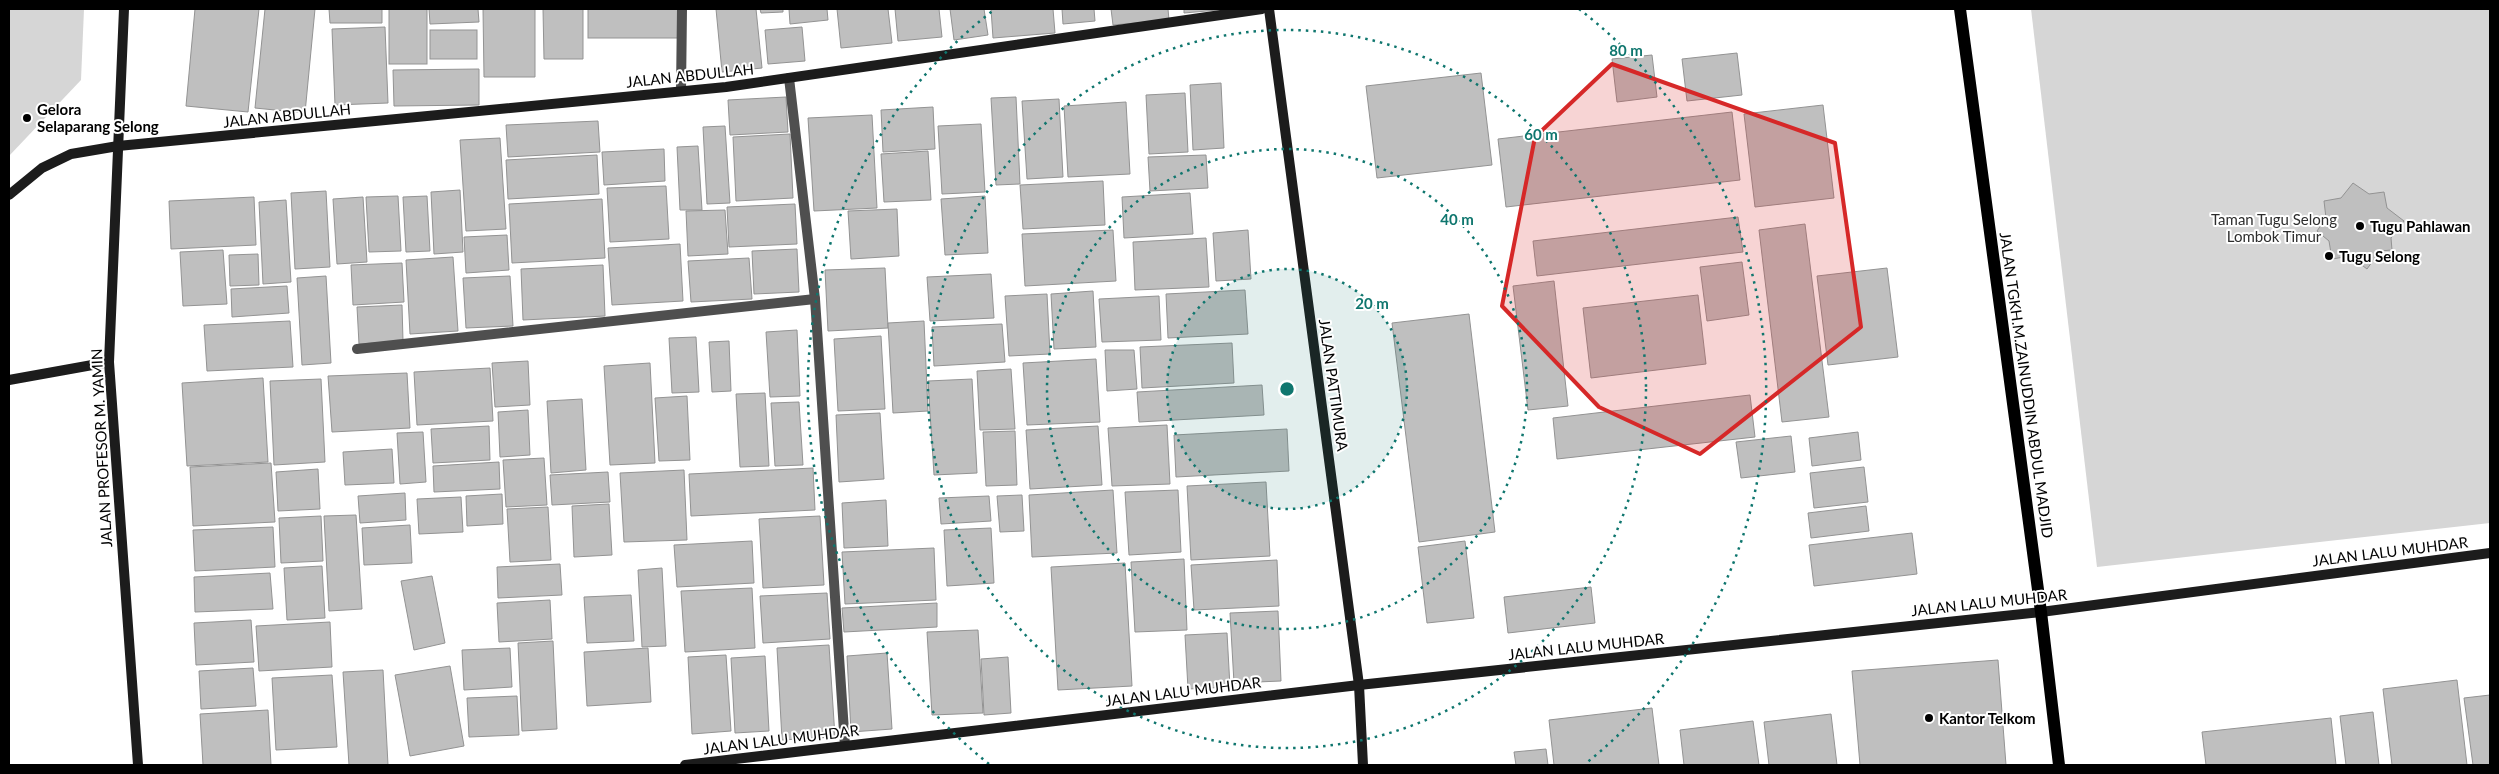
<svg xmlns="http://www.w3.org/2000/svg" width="2499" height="774" viewBox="0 0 2499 774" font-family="Lato,sans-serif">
	<rect width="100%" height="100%" fill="#fff"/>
	<!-- green -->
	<g fill="#d6d6d6">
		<path d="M9,9H84L81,80L9,156Z"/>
		<path d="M2031,9H2490V523L2097,567Z"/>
	</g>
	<!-- building -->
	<g fill="#bfbfbf" stroke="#939393">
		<path d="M195,9H259L248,112L186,106Z"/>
		<path d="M265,9H315L305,113L255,108Z"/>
		<path d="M329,9H382V23H330Z"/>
		<rect x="389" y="9" width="38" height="55"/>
		<path d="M429,9H478L479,22L430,24Z"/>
		<path d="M483,9H535V77H484Z"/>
		<path d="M543,9H583V59H544Z"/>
		<rect x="588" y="9" width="90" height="29"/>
		<path d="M716,9H756L762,68L722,72Z"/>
		<path d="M760,9H783V12L761,13Z"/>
		<path d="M789,9H827L828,20L790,24Z"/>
		<path d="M837,9H888L892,43L841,48Z"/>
		<path d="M895,9H939L942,37L898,41Z"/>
		<path d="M950,9H984L988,35L954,40Z"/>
		<path d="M991,9H1053L1055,33L993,38Z"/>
		<path d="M1062,9H1094L1095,21L1063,24Z"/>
		<path d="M1111,9H1168L1169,20L1113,25Z"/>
		<path d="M1184,9H1229L1184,13Z"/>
		<path d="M385,27L388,103L335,105L332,29Z"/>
		<path d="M802,27L805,61L768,64L765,30Z"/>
		<rect x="430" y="30" width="47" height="29"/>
		<path d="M1737,53L1742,95L1687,101L1682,59Z"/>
		<path d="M1652,55L1657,97L1617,102L1612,59Z"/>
		<path d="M479,69V105L394,106L393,70Z"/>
		<path d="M1481,73L1492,165L1377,178L1366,86Z"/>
		<path d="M1221,83L1224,148L1193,150L1190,85Z"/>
		<path d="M1185,93L1188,152L1149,154L1146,95Z"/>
		<path d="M786,97L788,132L730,135L728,100Z"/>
		<path d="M1016,97L1020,184L996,185L991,98Z"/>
		<path d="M1059,99L1063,177L1027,179L1022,101Z"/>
		<path d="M1126,102L1130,174L1068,177L1064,106Z"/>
		<path d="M1823,105L1834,198L1755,207L1744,114Z"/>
		<path d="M933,107L935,149L883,152L881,110Z"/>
		<path d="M1732,112L1740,180L1506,207L1498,139Z"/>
		<path d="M872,115L877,208L814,211L808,118Z"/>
		<path d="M598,121L600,152L508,157L506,125Z"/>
		<path d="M981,124L985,192L942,194L938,126Z"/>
		<path d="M725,126L730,203L707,204L703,127Z"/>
		<path d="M790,134L793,198L736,201L733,137Z"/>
		<path d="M500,138L506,229L466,231L460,140Z"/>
		<path d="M698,146L702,210H680L677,147Z"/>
		<path d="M664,149L665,181L604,185L602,152Z"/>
		<path d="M928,151L931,200L884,202L881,154Z"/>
		<path d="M597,155L599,194L508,199L506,160Z"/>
		<path d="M1206,155L1208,188L1150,191L1148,157Z"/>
		<path d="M1103,181L1105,225L1023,229L1020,185Z"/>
		<path d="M2353,183L2369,194L2384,192L2387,208L2404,221L2391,238L2392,250L2380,251L2367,269L2350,256L2332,259L2329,241L2317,231L2326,218L2324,201L2341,198Z"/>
		<path d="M666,186L669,239L610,242L607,188Z"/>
		<path d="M460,190L463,252L434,254L431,192Z"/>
		<path d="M326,191L330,267L295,269L291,193Z"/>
		<path d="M1190,193L1193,234L1124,238L1122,197Z"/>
		<path d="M398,196L401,251L369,252L366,197Z"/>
		<path d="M427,196L430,251L406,252L403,197Z"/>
		<path d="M985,196L988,253L945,255L941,199Z"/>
		<path d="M254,197L256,245L171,249L169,201Z"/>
		<path d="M363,197L367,262L337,264L333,199Z"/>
		<path d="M602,199L605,258L512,263L509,204Z"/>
		<path d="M286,200L291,282L263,284L259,202Z"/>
		<path d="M795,204L797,244L729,247L727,207Z"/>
		<path d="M897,209L899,256L851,259L848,211Z"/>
		<path d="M725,210L728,254L688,256L686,211Z"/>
		<path d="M1738,217L1743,252L1537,276L1533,241Z"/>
		<path d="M1805,224L1829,417L1782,422L1759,230Z"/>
		<path d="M1113,230L1116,281L1025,286L1022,234Z"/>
		<path d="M1248,230L1251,279L1216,281L1213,233Z"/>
		<path d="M507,235L509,270L466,273L464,237Z"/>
		<path d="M1206,238L1209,287L1135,290L1133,242Z"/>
		<path d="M680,244L683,301L612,305L608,248Z"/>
		<path d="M797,249L799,292L754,294L752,251Z"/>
		<path d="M223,250L227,304L183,306L180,252Z"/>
		<path d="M258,254L259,285L230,286L229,255Z"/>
		<path d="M453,257L458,331L410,334L406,260Z"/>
		<path d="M749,258L752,299L691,302L688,261Z"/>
		<path d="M1742,262L1749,315L1707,321L1700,267Z"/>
		<path d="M402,263L404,302L353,305L351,265Z"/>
		<path d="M603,265L605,316L523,320L521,269Z"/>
		<path d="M885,268L888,328L828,331L825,270Z"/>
		<path d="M1887,268L1898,357L1828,365L1817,276Z"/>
		<path d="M991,274L994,318L930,321L927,277Z"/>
		<path d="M326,276L331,363L302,365L297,278Z"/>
		<path d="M510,276L513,326L466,328L463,278Z"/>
		<path d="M1554,281L1568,406L1528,410L1513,286Z"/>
		<path d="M287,286L289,313L232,317L231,289Z"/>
		<path d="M1245,290L1248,334L1168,338L1166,294Z"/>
		<path d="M1093,291L1096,347L1054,349L1051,294Z"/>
		<path d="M1047,294L1050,354L1009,356L1005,296Z"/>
		<path d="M1698,295L1706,364L1591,378L1583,308Z"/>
		<path d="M1159,296L1161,340L1102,342L1099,299Z"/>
		<path d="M402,305L403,341L359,344L357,307Z"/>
		<path d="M1469,314L1495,532L1419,542L1392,323Z"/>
		<path d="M290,321L293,367L207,371L204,325Z"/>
		<path d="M924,321L928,411L893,413L888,323Z"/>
		<path d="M1002,324L1005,362L934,366L932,327Z"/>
		<path d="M797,330L800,396L770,397L766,332Z"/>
		<path d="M881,336L885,409L838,411L834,339Z"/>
		<path d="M696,337L699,392L672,393L669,338Z"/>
		<path d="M729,341L731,391L712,392L709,342Z"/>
		<path d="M1232,343L1234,383L1142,388L1140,347Z"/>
		<path d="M1105,350H1134L1137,389L1107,391Z"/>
		<path d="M1096,359L1100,422L1027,425L1023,363Z"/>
		<path d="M528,361L530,405L495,407L492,363Z"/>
		<path d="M650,363L655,463L610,465L604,366Z"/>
		<path d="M490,368L493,421L417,425L414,372Z"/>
		<path d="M1011,369L1015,429L980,430L977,371Z"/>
		<path d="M407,373L410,428L332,432L328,376Z"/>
		<path d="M263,378L268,462L187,466L182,383Z"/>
		<path d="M321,379L325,462L274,465L270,381Z"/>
		<path d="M972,379L977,473L934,475L928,381Z"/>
		<path d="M1262,385L1264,415L1139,422L1137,392Z"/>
		<path d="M765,393L769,466L740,467L736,394Z"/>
		<path d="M1750,395L1755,437L1557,459L1553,418Z"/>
		<path d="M687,396L690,460L659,461L655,398Z"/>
		<path d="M582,399L586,470L551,473L547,401Z"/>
		<path d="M799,402L803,465L775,466L771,403Z"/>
		<path d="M528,410L530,455L500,457L498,412Z"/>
		<path d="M880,413L884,479L839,482L836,415Z"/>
		<path d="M1167,425L1170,484L1112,486L1108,428Z"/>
		<path d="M489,426L490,460L433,463L431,429Z"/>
		<path d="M1098,426L1102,485L1030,489L1026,430Z"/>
		<path d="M1287,429L1289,471L1176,477L1174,435Z"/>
		<path d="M1015,431L1017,485L986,486L983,432Z"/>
		<path d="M423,432L426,482L400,484L397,433Z"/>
		<path d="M1858,432L1861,460L1812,466L1809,438Z"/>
		<path d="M1791,436L1795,472L1741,478L1736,442Z"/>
		<path d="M392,449L394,483L345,485L343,452Z"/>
		<path d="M544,458L547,505L506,507L503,460Z"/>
		<path d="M499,462L500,489L434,492L433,466Z"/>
		<path d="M271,463L275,522L193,526L190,467Z"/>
		<path d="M1864,467L1868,502L1814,508L1810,473Z"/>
		<path d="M813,468L815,510L691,516L689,474Z"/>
		<path d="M318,469L320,509L278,511L276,472Z"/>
		<path d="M684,470L687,540L624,542L620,473Z"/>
		<path d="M608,472L610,502L552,505L550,475Z"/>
		<path d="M1266,482L1270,556L1191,560L1187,486Z"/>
		<path d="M1113,490L1117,553L1032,557L1029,495Z"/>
		<path d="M1178,490L1181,552L1129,555L1125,492Z"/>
		<path d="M405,493L406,520L360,523L358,496Z"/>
		<path d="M502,494L503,524L467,526L466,496Z"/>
		<path d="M1022,495L1024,531L1000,532L997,496Z"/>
		<path d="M989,496L991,521L941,524L939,498Z"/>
		<path d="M461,497L463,532L419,534L417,499Z"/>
		<path d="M886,500L888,546L844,548L842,503Z"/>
		<path d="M609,504L612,555L574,557L572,506Z"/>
		<path d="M1866,506L1869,531L1811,538L1808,513Z"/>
		<path d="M548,507L551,560L510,562L507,509Z"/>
		<path d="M356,515L362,609L329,611L324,516Z"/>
		<path d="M321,516L323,561L281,563L279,518Z"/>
		<path d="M820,516L824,585L763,588L759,519Z"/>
		<path d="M410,525L412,563L364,565L362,528Z"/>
		<path d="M273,527L275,567L195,571L193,530Z"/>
		<path d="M991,528L994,583L947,586L944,530Z"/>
		<path d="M1912,533L1917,574L1814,586L1809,545Z"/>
		<path d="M752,541L754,583L677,587L674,545Z"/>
		<path d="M1465,541L1474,618L1427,623L1418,547Z"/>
		<path d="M934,548L936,600L845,604L842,552Z"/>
		<path d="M1184,559L1187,630L1135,632L1131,562Z"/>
		<path d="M1277,560L1279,606L1194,610L1191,565Z"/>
		<path d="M1125,563L1132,686L1058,690L1051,567Z"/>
		<path d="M560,564L562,595L498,598L497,567Z"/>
		<path d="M322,566L325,618L287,620L284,568Z"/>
		<path d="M662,568L666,646L642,647L638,570Z"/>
		<path d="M270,573L273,609L195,612L194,577Z"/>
		<path d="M432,576L445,643L414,650L401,581Z"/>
		<path d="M1591,587L1595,623L1508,633L1504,597Z"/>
		<path d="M752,588L755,648L685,652L681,591Z"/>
		<path d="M827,593L830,639L763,643L760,596Z"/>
		<path d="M631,595L634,641L587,643L584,597Z"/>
		<path d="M550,600L552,639L499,642L497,603Z"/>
		<path d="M937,603V627L844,632L842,608Z"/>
		<path d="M1278,611L1281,681L1234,683L1230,613Z"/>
		<path d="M251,620L254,662L196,665L194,623Z"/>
		<path d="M330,622L332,667L259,671L256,626Z"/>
		<path d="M978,630L983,713L932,715L927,632Z"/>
		<path d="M1227,633L1230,687L1188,689L1185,635Z"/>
		<path d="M553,641L557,729L522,731L518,643Z"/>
		<path d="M829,645L835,737L782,740L777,648Z"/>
		<path d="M510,648L512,687L464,690L462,650Z"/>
		<path d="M648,648L651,702L587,706L584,652Z"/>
		<path d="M887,653L892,729L851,732L847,656Z"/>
		<path d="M726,655L731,731L692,734L688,657Z"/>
		<path d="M765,656L769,731L735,733L731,658Z"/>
		<path d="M1008,657L1011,713L984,715L981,659Z"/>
		<path d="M1998,660L2006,765H1860L1852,671Z"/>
		<path d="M450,666L464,746L410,756L395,675Z"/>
		<path d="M253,668L256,706L201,709L199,671Z"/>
		<path d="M383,670L388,765H349L343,672Z"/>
		<path d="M332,675L337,747L276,750L272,678Z"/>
		<path d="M2457,680L2467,765H2392L2383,689Z"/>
		<path d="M2490,695V765H2473L2464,698Z"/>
		<path d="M517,696L519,735L469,737L467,698Z"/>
		<path d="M1652,708L1659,765H1554L1549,720Z"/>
		<path d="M268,710L271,765H203L200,714Z"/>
		<path d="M2373,712L2379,765H2346L2340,716Z"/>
		<path d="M1831,714L1837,765H1769L1764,722Z"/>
		<path d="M2331,718L2336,765H2206L2202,732Z"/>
		<path d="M1753,721L1759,765H1684L1680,730Z"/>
		<path d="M1546,749L1548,765H1516L1514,752Z"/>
	</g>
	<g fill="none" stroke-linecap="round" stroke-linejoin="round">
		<!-- street -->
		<g stroke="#4f4f4f" stroke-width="10">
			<path d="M789,78L815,299L845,746"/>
			<path d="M681,91L682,9"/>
			<path d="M357,349L815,299"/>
		</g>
		<!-- secondary -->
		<g stroke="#1c1c1c" stroke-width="10">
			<path d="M124,9L109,362L138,765"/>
			<path d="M1269,9L1359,685L1363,765"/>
			<path d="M9,195L42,168L71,154L118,146L726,87L1262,9"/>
			<path d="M9,380L109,362"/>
			<path d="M685,765L1359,685L2041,612L2490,553"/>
		</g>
		<!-- primary -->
		<path stroke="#000" stroke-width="12" d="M1960,9L2041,612L2059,765"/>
	</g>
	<!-- marked area -->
	<path fill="#d62828" fill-opacity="0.2" stroke="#d62828" stroke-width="4" stroke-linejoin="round" d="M1612,64L1835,143L1861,327L1700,454L1599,407L1502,306L1535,137Z"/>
	<!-- distance rings -->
	<circle cx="1287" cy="389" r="120" fill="#0f766e" fill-opacity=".12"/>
	<g fill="none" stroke="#0f766e" stroke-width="2.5" stroke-dasharray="2.5 5">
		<circle cx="1287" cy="389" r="120"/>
		<circle cx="1287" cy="389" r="240"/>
		<circle cx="1287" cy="389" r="359"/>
		<path d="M989 764A479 479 0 0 1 995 9M1579 9A479 479 0 0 1 1585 764"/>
	</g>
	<!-- markers -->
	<g fill="#000" stroke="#fff" stroke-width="2">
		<circle cx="27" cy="118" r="5"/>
		<circle cx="2360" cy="226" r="5"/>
		<circle cx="2329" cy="256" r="5"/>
		<circle cx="1929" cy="718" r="5"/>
	</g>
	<g text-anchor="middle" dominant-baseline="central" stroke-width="4" stroke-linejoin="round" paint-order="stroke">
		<!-- street labels -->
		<g font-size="15" fill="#000" stroke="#fff">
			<text transform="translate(690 75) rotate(-6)">JALAN ABDULLAH</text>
			<text transform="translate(287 115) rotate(-6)">JALAN ABDULLAH</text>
			<text transform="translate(1334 385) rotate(82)">JALAN PATTIMURA</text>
			<text transform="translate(2027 385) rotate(82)">JALAN TGKH.M.ZAINUDDIN ABDUL MADJID</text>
			<text transform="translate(101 448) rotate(-93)">JALAN PROFESOR M. YAMIN</text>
			<text transform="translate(2390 551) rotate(-7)">JALAN LALU MUHDAR</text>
			<text transform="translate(1989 602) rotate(-6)">JALAN LALU MUHDAR</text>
			<text transform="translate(1586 646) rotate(-6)">JALAN LALU MUHDAR</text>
			<text transform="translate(1183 691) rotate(-7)">JALAN LALU MUHDAR</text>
			<text transform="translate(781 739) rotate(-7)">JALAN LALU MUHDAR</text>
		</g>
		<!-- poi labels -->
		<g font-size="15" font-weight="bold" fill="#000" stroke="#fff" text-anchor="start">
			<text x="37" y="109">Gelora<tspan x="37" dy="17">Selaparang Selong</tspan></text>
			<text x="2370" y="226">Tugu Pahlawan</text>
			<text x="2339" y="256">Tugu Selong</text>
			<text x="1939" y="718">Kantor Telkom</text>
		</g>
		<!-- park labels -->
		<g font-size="15" fill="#2d2d2d" stroke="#fff">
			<text x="2274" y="219">Taman Tugu Selong<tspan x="2274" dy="17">Lombok Timur</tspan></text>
		</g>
	</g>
	<circle cx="1287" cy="389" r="8" fill="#0f766e" stroke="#fff" stroke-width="2.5"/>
	<g font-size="15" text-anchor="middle" font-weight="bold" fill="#0f766e" stroke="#fff" stroke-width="4" stroke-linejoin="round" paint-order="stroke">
		<text x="1626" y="56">80 m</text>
		<text x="1541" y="140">60 m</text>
		<text x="1457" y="225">40 m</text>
		<text x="1372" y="309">20 m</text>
	</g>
	<!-- border -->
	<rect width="2499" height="774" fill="none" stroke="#000000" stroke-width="20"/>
</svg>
